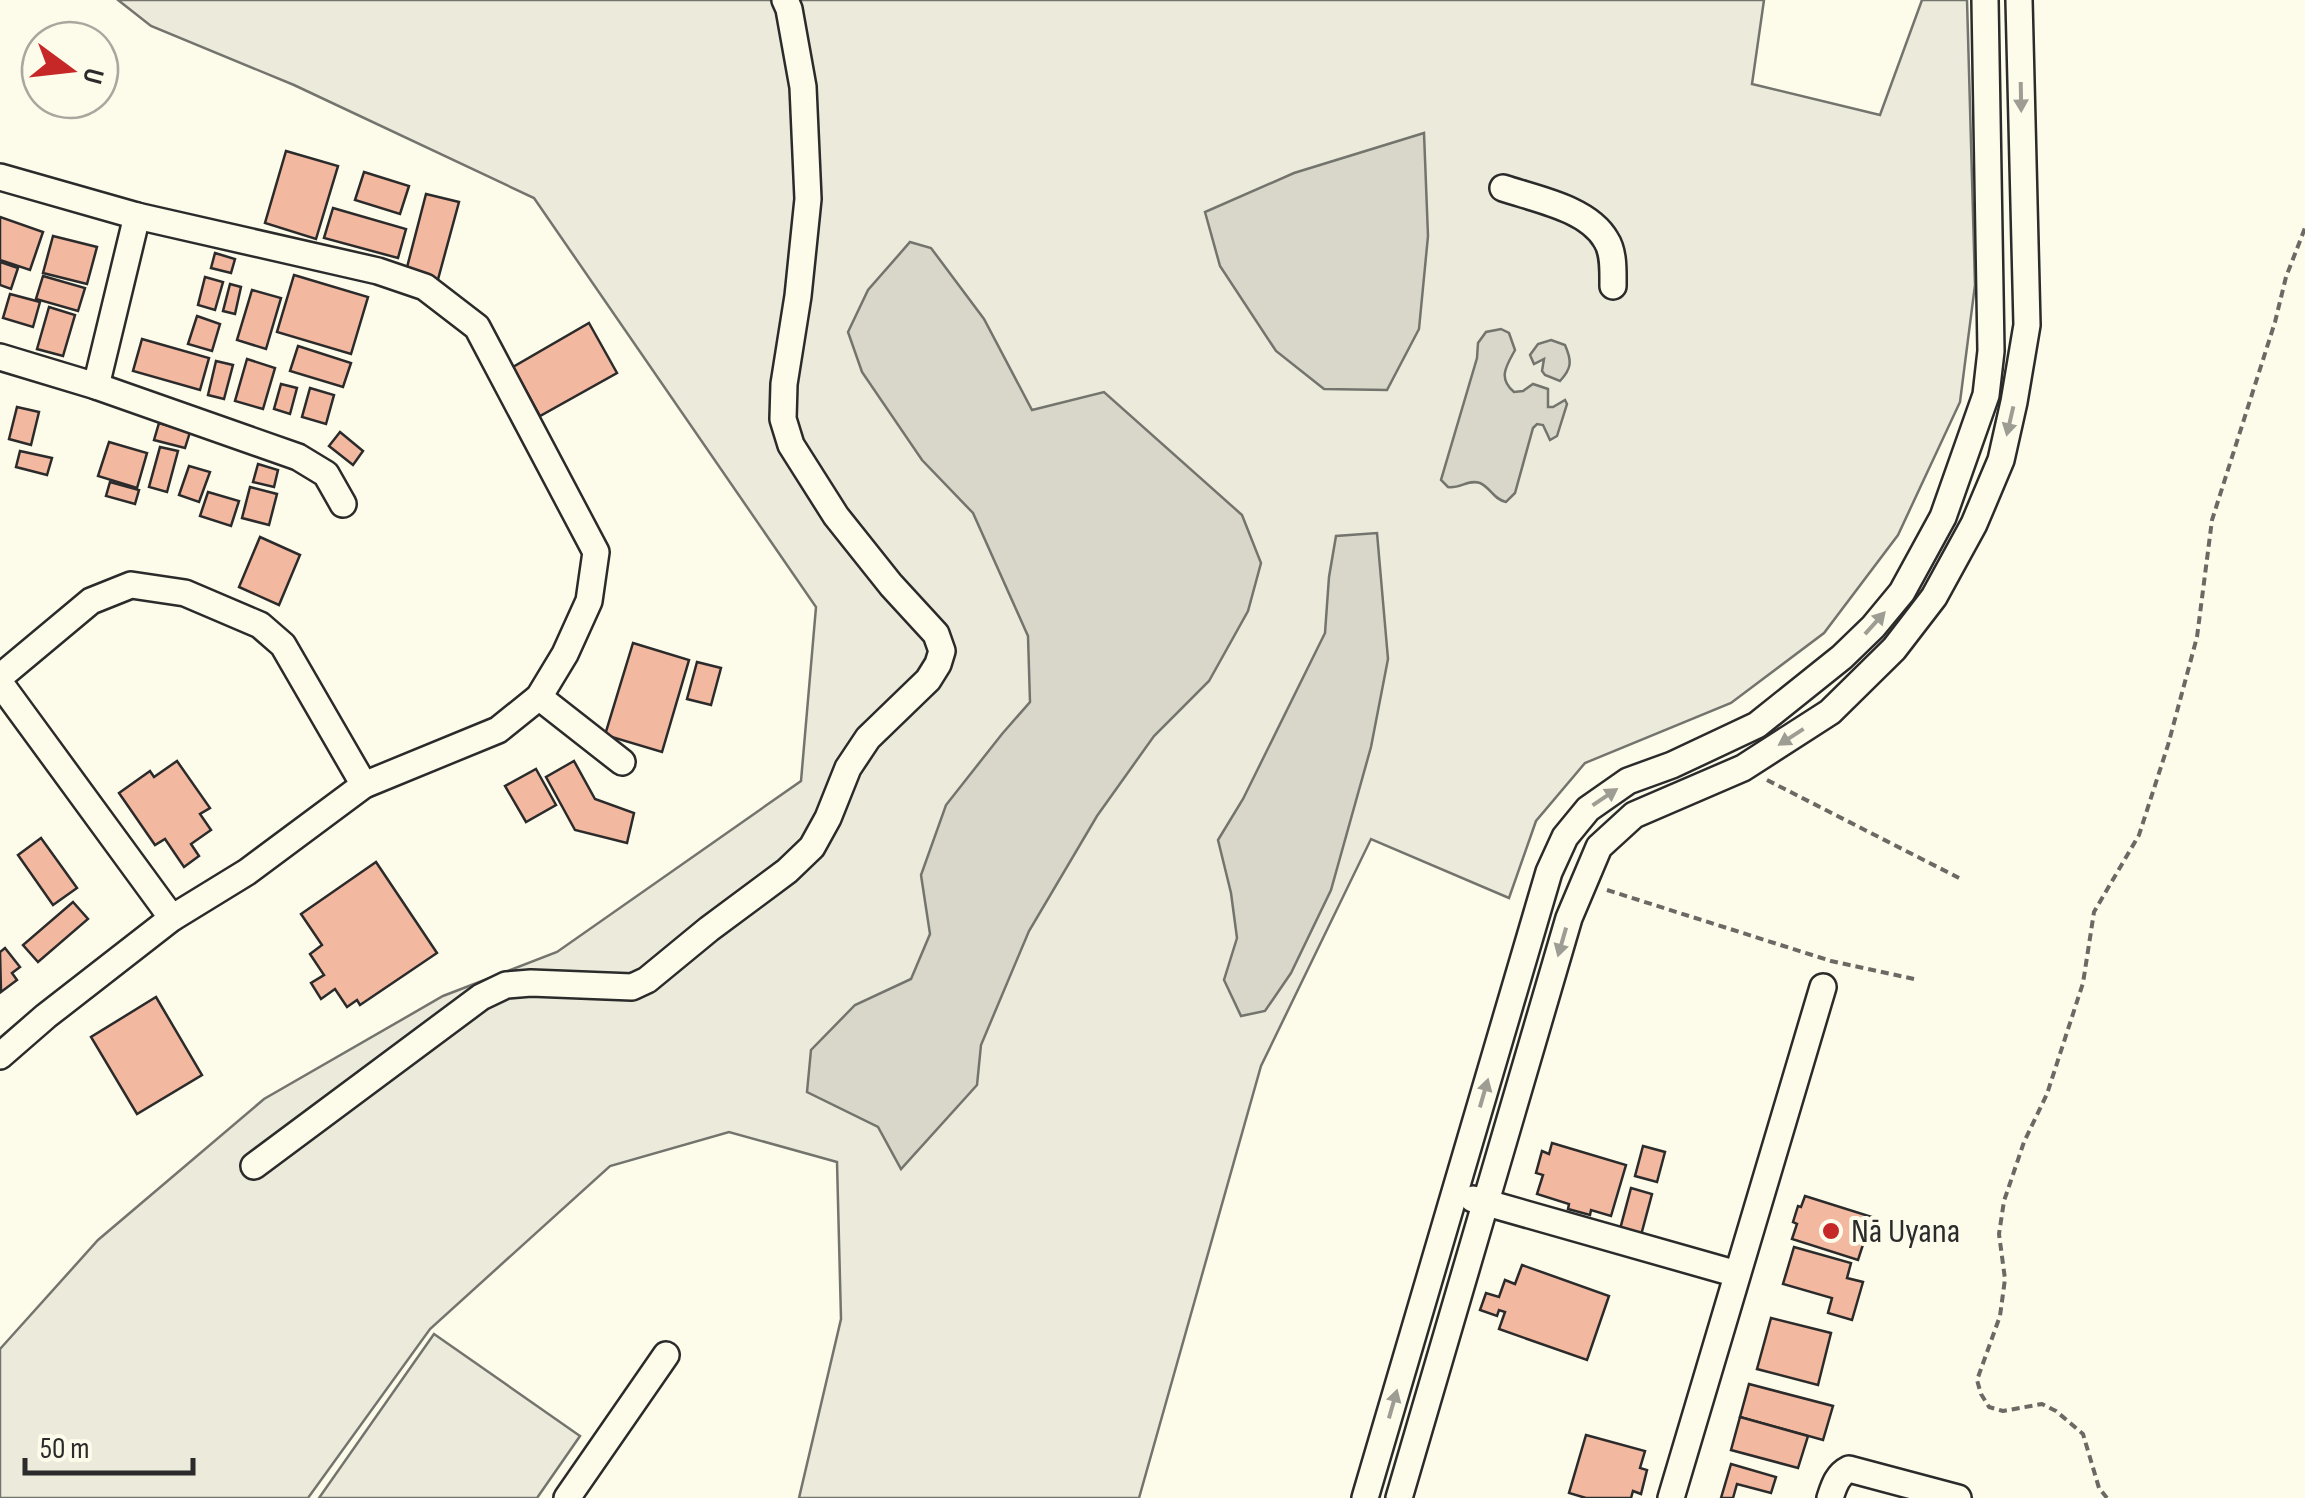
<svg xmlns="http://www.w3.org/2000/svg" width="2305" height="1498" viewBox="0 0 2305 1498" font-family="'Sofia Sans Condensed',sans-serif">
	<rect width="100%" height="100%" fill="#fdfbea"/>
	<!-- green -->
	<g fill="#ecebdb" stroke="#74746e" stroke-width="2.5">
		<path d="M118,0H1764L1752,84L1880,115L1922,0H1967L1975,285L1960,402L1898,535L1824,633L1731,703L1585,763L1536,821L1509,898L1371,839L1261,1066L1139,1498H799L841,1319L837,1162L729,1132L610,1166L430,1329L308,1498H0V1349L98,1240L264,1099L443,996L557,952L801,781L816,607L534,198L294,85L151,26Z"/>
		<path d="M434,1334L580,1436L537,1498H319Z"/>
	</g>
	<!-- water -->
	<g fill="#d8d7c9" stroke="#74746e" stroke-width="2.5">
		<path d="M1424,133L1428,236L1419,329L1387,390L1324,389L1276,351L1220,266L1205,212L1294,173Z"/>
		<path d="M910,242L931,248L984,319L1032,410L1104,392L1242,515L1261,563L1248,611L1209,681L1154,736L1097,816L1029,931L981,1045L977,1085L901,1169L878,1127L807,1092L811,1050L855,1005L911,979L930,934L921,875L946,805L1002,734L1030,702L1028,636L973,513L922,460L862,372L848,332L868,290Z"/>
		<path d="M1501,329L1509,333L1515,350C1507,365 1497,378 1514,392L1523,391L1533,384L1548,389V407H1553L1565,400L1567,404L1557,436L1550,440L1543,425L1537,424L1533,428L1515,493L1506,502C1493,499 1491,488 1480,483C1468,479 1460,489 1448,487L1441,480L1477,358L1478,343L1486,332Z"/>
		<path d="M1551,340L1565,345C1572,361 1572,368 1560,381L1545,375L1542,371L1544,359L1534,364L1530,355L1538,344Z"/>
		<path d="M1377,533L1388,659L1371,747L1331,890L1291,973L1265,1011L1241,1016L1224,980L1237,938L1231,893L1218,840L1243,799L1325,633L1329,577L1336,536Z"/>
	</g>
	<!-- building -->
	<g fill="#f2b8a0" stroke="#2b2b2b" stroke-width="2.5">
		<path d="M286,151L338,166L316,239L265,223Z"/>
		<path d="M364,172L409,186L400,214L355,200Z"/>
		<path d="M426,194L459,202L437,283L405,275Z"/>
		<path d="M333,208L406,229L398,258L324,238Z"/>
		<path d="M0,217L43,232L30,270L0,260Z"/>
		<path d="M53,236L97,247L87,284L43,273Z"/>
		<path d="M215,253L235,259L231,273L211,268Z"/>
		<path d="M0,262L18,268L11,289L0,285Z"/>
		<path d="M294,275L368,297L351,354L277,332Z"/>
		<path d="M43,276L85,288L78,311L36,299Z"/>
		<path d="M205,277L223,282L215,310L198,305Z"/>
		<path d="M230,284L241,287L235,314L223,311Z"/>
		<path d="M252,290L281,298L266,349L237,340Z"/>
		<path d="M10,294L40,302L33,327L3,318Z"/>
		<path d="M49,307L75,315L63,356L37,349Z"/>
		<path d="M197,316L220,324L212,351L188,344Z"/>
		<path d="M589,323L617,373L540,416L513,367Z"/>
		<path d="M142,339L209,358L200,390L133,371Z"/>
		<path d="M298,346L351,363L343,387L290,371Z"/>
		<path d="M247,359L275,368L263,409L235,401Z"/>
		<path d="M216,361L233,365L224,399L208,395Z"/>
		<path d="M281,384L297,388L290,414L274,409Z"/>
		<path d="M310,388L334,395L326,424L302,417Z"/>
		<path d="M17,407L39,412L31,445L9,439Z"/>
		<path d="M159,423L190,432L185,448L154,440Z"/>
		<path d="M340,432L363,451L353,465L329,446Z"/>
		<path d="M109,442L147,453L137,488L98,476Z"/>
		<path d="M160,447L178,451L167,492L149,487Z"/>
		<path d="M20,451L52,458L47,475L16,467Z"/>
		<path d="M258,464L278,470L274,487L253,482Z"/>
		<path d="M189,466L210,472L199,502L179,495Z"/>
		<path d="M110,482L139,490L135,504L106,496Z"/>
		<path d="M250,487L277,494L269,525L242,518Z"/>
		<path d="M208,492L239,501L231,526L200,516Z"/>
		<path d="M260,537L300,555L279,605L239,587Z"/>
		<path d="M633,643L689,660L662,752L605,735Z"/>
		<path d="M697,662L721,668L711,705L687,699Z"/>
		<path d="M177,761L210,808L200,814L211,830L191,844L199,856L184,867L165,839L155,845L119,793L150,771L154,777Z"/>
		<path d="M574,761L595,799L634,813L627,843L575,830L546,777Z"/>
		<path d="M536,769L556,805L526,822L505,786Z"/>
		<path d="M41,838L77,888L53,905L18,855Z"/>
		<path d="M376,862L437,953L360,1005L357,1000L347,1007L335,989L321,999L311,983L324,975L310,954L322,945L301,914Z"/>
		<path d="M73,902L88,919L38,962L23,945Z"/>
		<path d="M5,948L20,967L12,973L17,980L1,992L0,952Z"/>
		<path d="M156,997L202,1075L137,1114L91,1037Z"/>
		<path d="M1552,1143L1626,1165L1611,1216L1591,1210L1590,1215L1568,1209L1569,1204L1537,1194L1543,1175L1536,1173L1542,1151L1549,1154Z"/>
		<path d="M1643,1146L1665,1152L1657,1182L1635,1176Z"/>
		<path d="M1631,1188L1652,1194L1640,1239L1619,1233Z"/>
		<path d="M1805,1196L1872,1217L1858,1260L1792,1239L1797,1224L1793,1222L1798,1206L1801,1207Z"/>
		<path d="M1794,1247L1851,1263L1847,1278L1863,1282L1852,1320L1828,1313L1832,1298L1783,1284Z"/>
		<path d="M1522,1265L1609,1296L1587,1360L1499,1329L1505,1312L1499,1310L1497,1316L1480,1310L1486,1293L1499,1297L1505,1280L1515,1284Z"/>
		<path d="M1771,1318L1831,1333L1818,1385L1757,1369Z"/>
		<path d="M1749,1384L1833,1406L1823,1440L1740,1417Z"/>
		<path d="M1740,1417L1808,1436L1798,1468L1731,1450Z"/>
		<path d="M1586,1435L1645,1451L1640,1468L1647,1470L1641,1494L1633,1491L1631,1498H1586L1569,1493Z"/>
		<path d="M1731,1464L1776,1477L1771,1493L1737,1484L1733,1498H1721Z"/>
	</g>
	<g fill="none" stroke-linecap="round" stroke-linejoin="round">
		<!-- minor casing -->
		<g stroke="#2b2b2b" stroke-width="30">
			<g id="minor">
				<path d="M0,177L137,216L378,271L425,287L477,327L596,552L589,601L565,654L539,697L498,730L364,785L247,872L172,918L46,1016L0,1056"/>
				<path d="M1503,188C1535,199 1588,208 1606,240C1614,252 1613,271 1613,286"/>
				<path d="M0,357L96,386L298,457L326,474L343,504"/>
				<path d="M96,386L137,216"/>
				<path d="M0,677L91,601L131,585L185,593L260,625L283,645L364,785"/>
				<path d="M0,683L172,918"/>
				<path d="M539,697L622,762"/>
				<path d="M254,1166L481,997L506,985L531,983L632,987L647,980L709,929L787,871L812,847L828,818L848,768L868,738L928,680L938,664L942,651L936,634L891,585L836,516L791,445L783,419L784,384L798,296L808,199L803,87L789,9L785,0"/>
				<path d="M1473,1199L1737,1274"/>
				<path d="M567,1498L666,1355"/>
				<path d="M1365,1498L1549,872L1565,837L1588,809L1628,781L1672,765L1757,725L1842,657L1873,627L1902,592L1943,517L1986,395L1991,351L1985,0"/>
				<path d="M1399,1498L1569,918L1599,847L1634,815L1743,768L1830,712L1894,649L1934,597L1974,524L2001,460L2014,402L2027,325L2019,0"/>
				<path d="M1671,1498L1823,987"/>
				<path d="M1830,1498C1834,1486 1837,1475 1849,1469L1958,1498"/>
			</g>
		</g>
		<!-- path -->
		<g stroke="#6a6964" stroke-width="4" stroke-dasharray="8 5" stroke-linecap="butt">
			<path d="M1767,780L1959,878"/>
			<path d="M1607,890L1831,961L1914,979"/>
			<path d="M2107,1498L2099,1488L2083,1434L2056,1411L2042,1404L2003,1411L1989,1407L1981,1394L1977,1380L2000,1316L2005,1279L1999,1234L2004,1201L2024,1142L2047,1094L2083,983L2094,912L2139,835L2168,745L2197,637L2212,520L2275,322L2286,277L2305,228"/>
		</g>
		<!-- minor -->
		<use href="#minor" stroke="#fdfbea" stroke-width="25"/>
	</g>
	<!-- one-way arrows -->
	<defs><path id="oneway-solid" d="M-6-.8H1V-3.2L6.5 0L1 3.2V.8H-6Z" transform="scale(2.5)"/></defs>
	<g fill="#9e9d94">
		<use href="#oneway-solid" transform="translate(2021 97) rotate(89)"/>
		<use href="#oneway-solid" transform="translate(2010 421) rotate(103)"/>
		<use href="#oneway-solid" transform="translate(1875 623) rotate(-48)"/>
		<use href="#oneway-solid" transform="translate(1791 737) rotate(147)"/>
		<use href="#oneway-solid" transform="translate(1605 797) rotate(-34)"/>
		<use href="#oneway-solid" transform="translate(1562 942) rotate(106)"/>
		<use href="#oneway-solid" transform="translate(1484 1093) rotate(-74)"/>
		<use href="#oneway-solid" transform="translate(1393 1404) rotate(-74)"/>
	</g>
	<!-- markers -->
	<circle fill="#c62828" stroke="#fdfbea" stroke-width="4" cx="1831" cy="1231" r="10"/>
	<g text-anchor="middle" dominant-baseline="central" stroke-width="8" stroke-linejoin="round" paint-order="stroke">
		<!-- poi labels -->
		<g font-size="35" fill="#2b2b2b" stroke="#fdfbea" text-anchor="start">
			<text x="1851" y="1231">Nā Uyana</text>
		</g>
	</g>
	<!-- north arrow -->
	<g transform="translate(70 70) rotate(105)"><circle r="48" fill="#fdfbea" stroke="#a9a89e" stroke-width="2.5"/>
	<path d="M0-8L18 38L0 25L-18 38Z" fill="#c62828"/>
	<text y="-15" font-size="28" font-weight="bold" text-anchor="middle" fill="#2b2b2b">U</text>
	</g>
	<!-- scale -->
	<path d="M25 1458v15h168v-15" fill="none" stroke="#2b2b2b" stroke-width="5"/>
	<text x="40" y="1458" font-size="30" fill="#2b2b2b" stroke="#fdfbea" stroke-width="8" paint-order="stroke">50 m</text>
</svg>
